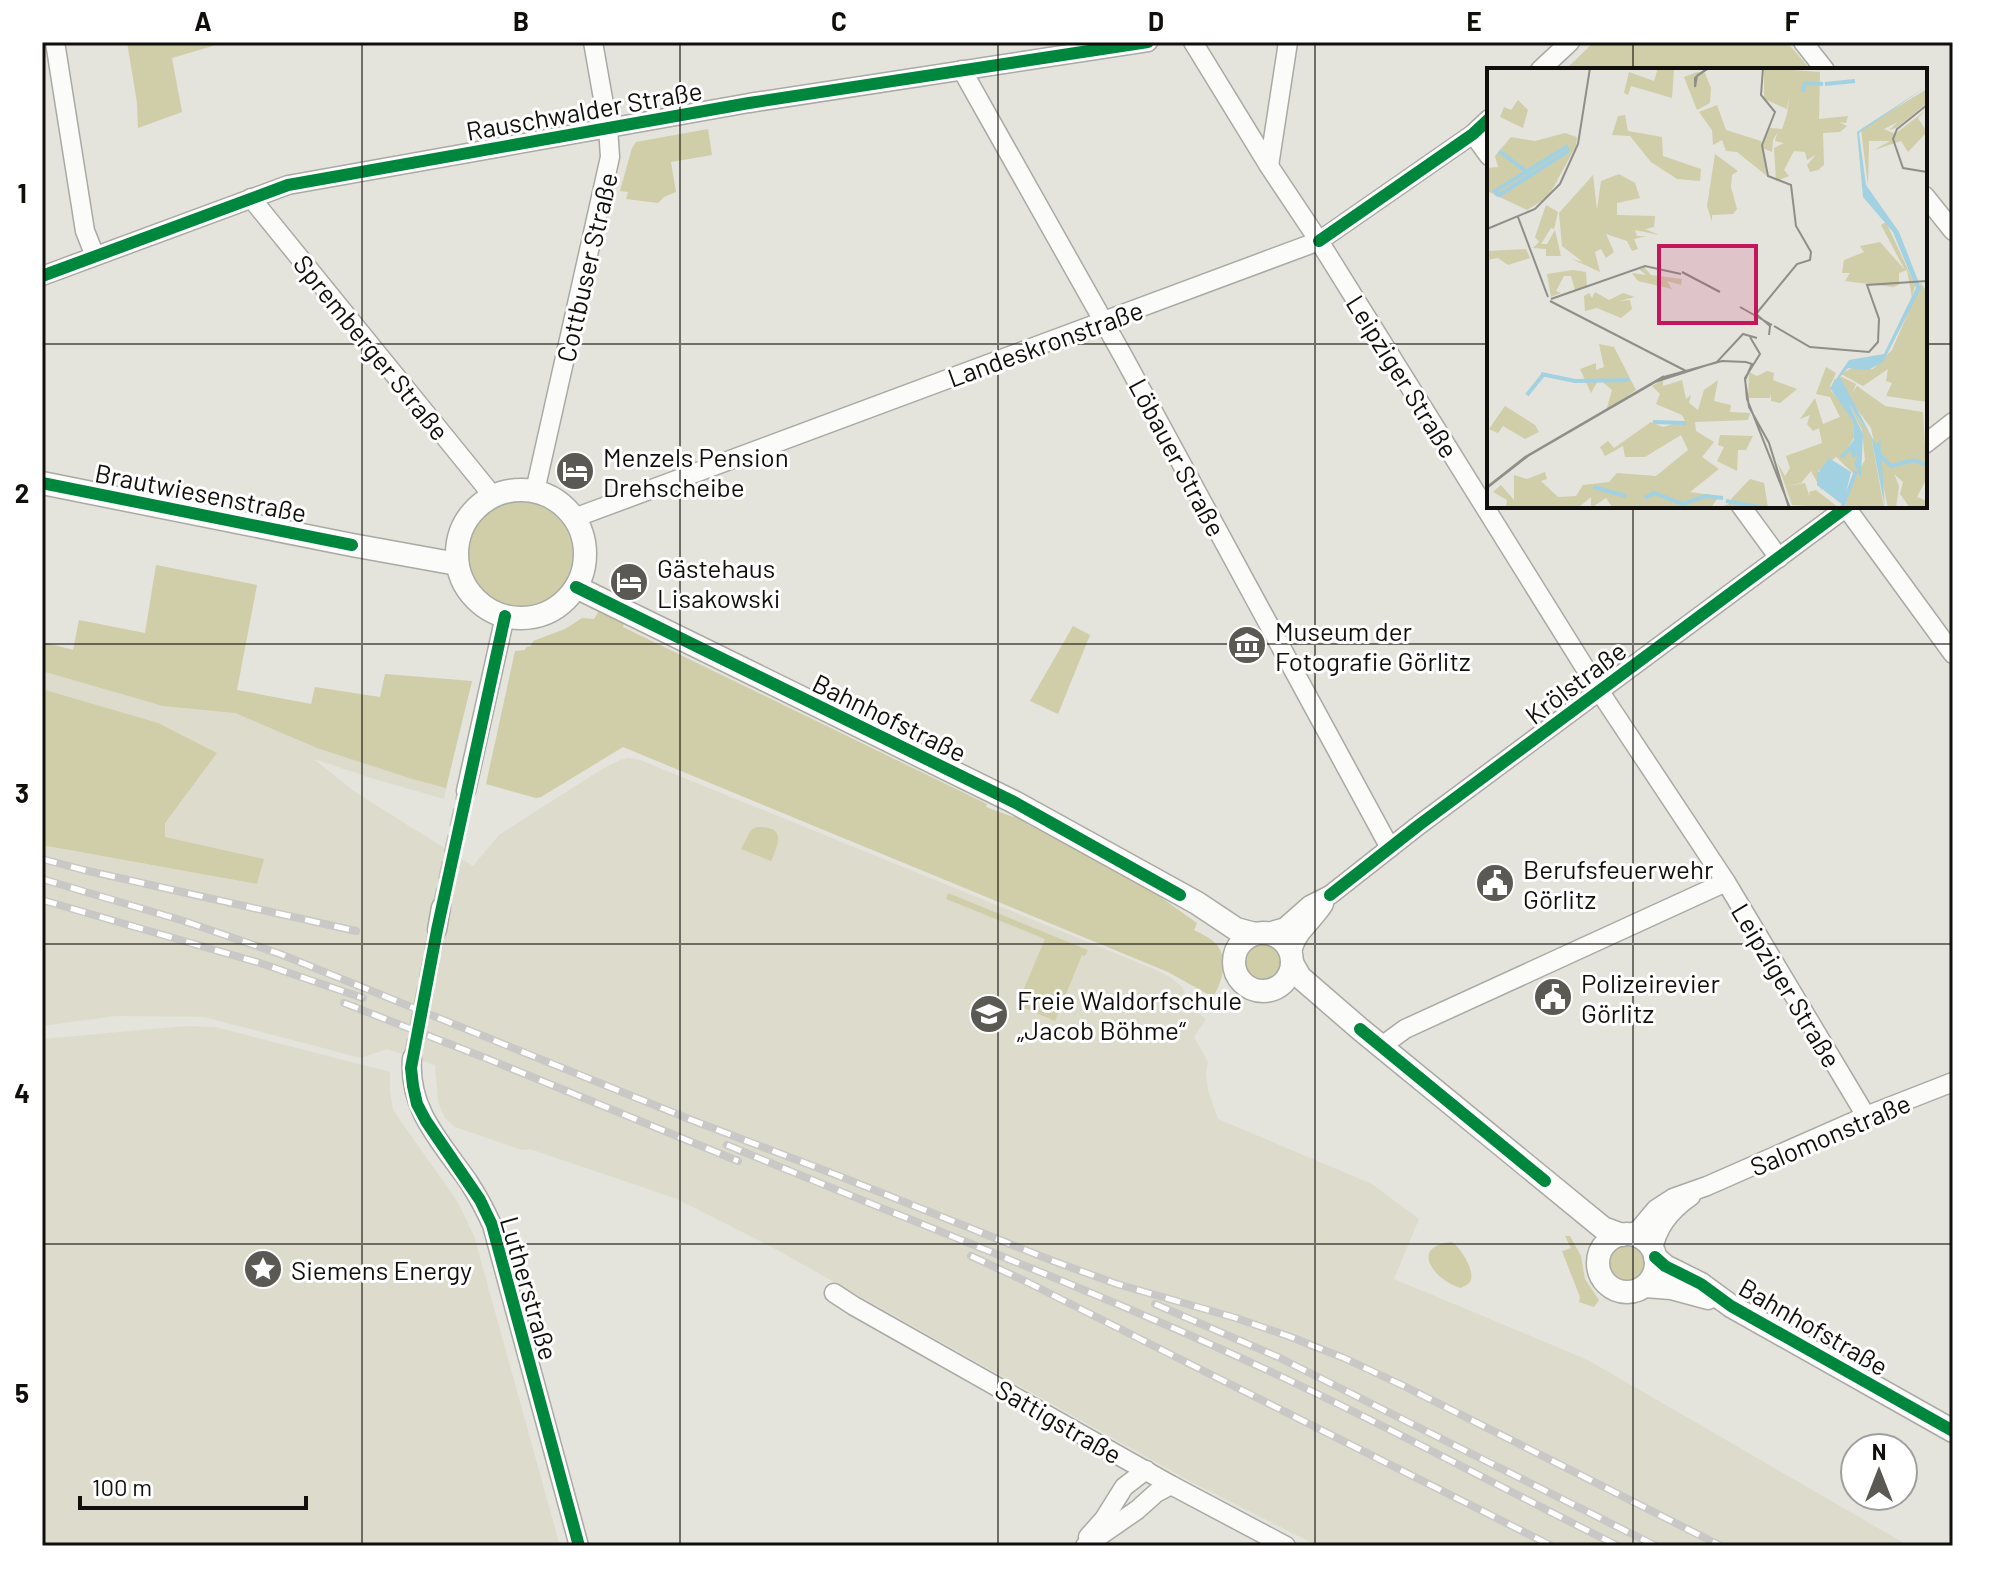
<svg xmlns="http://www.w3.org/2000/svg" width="1995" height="1588" viewBox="0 0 1995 1588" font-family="Barlow,sans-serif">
	<rect width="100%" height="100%" fill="#e4e3dc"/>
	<!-- built -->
	<g fill="#dddccc">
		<path d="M42,642L237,690L311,704L457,738L444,799L371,778L314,759L355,792L473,866L499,835L602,769L620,760L629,758L640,760L1154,969L1170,977L1182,987L1192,1008L1206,1019L1194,1037L1208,1062L1206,1073L1208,1090L1218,1119L1372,1184L1419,1219L1394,1279L1588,1360L1909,1546H1318L1193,1483L770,1246L677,1199L530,1149L522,1150L455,1127L445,1118L438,1102L435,1065L387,1049L361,1058L204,1017L116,1016L42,1026Z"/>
		<path d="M185,1026L215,1027L390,1072V1089L393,1110L457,1201L474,1236L560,1546H42V1039Z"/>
	</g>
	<!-- green -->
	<g fill="#d0cda9">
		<path d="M127,42H223V43L172,58L182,112L138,128L137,103Z"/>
		<path d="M1594,42H1787L1809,68L1807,70H1565Z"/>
		<path d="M708,129L712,155L671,162L676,192L664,197L658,203L626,199L628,192L620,191L632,148L636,142Z"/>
		<circle cx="520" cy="555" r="53"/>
		<path d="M156,565L257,585L237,690L311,704L315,687L380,697L385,674L472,681L446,788L409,778L317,748L235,713L163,706L42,671V642L73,650L79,620L145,633Z"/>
		<path d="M599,611L624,623L623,627L987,804L986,807L1013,817L1015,813L1029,820L1027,824L1049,835L1051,832L1059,836L1058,840L1076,850L1079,847L1086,851L1085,855L1105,866L1107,863L1149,889L1197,923L1194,930C1202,934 1211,938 1217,945C1229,961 1222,982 1213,997L1168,972L623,747L541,797L536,798L486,784L515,651L525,650L526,647L531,646L533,641L565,629L582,618L594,619Z"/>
		<path d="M1073,626L1090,635L1058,714L1030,701Z"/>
		<path d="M42,689L158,723L217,753L165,823V837L264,859L257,884L42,845Z"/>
		<path d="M757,827C786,826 779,843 771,861L741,849L751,830Z"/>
		<path d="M948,893L1088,950L1085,956L1082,955L1055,1021L1017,1005L1045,939L946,899Z"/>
		<circle cx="1264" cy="961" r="19"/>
		<path d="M1565,1236H1570L1581,1256L1585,1279L1599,1300L1594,1307L1579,1302L1580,1297L1562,1251L1571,1248Z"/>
		<path d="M1452,1242C1460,1247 1474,1269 1471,1279C1470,1285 1465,1285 1461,1288C1433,1280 1409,1246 1452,1242Z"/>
		<circle cx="1627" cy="1263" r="18"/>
	</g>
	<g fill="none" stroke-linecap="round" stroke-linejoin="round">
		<!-- minor-tunnel -->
		<g stroke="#c4c3bd" stroke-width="18" stroke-dasharray="18 9" stroke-linecap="butt">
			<path d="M441,907L466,791"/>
			<path d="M412,1058L437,930"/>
		</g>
		<!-- minor casing -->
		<g stroke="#aaaaa4" stroke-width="21">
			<g id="minor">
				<path d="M55,42L85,231L95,256"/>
				<path d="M1193,42L1269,166L1319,241L1600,692L1726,882L1866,1116"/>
				<path d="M1803,42L1825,70"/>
				<path d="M962,70L1123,356L1390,848"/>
				<path d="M1540,70L1570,42"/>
				<path d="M1473,134L1489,156"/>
				<path d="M1269,166L1288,42"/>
				<path d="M1925,196L1953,231"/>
				<path d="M251,198L493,496"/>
				<path d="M42,276L288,185L749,103L1148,42"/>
				<path d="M1925,444L1953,422"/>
				<path d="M535,491L610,157L608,127L593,42"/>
				<path d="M1741,506L1779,558"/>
				<path d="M1845,506L1953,654"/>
				<path d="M574,518L1319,241L1473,134L1489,119"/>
				<path d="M466,791L505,616"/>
				<path d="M437,930L441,907"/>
				<path d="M1265,933L1285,927L1310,905L1330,895L1419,825L1848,506"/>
				<path d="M1292,954C1294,933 1314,921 1324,904"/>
				<path d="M1383,1048L1390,1040L1405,1029L1726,882"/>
				<path d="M412,1058C408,1109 440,1141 468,1181C477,1195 485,1209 492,1225L579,1546"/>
				<path d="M1630,1235L1640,1228L1656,1209L1673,1198L1707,1186L1866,1116L1953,1082"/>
				<path d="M1653,1251C1656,1228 1672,1209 1691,1196"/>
				<path d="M834,1293L854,1306L1171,1485L1286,1546"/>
				<path d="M1088,1537L1104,1519L1124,1487L1146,1470"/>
				<path d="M1085,1546L1137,1510L1156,1493L1171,1485"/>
			</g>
		</g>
		<!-- major casing -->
		<g stroke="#aaaaa4" stroke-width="25">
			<g id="major">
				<path d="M42,483L352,545L457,564"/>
				<circle cx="521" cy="554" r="64"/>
				<path d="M576,587L1014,802L1197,903L1236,929L1255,934"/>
				<circle cx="1263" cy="962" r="29"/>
				<path d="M1292,963L1300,977L1360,1029L1603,1228L1622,1235"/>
				<circle cx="1627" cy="1263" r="29"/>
				<path d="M1655,1257L1665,1266L1701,1284L1731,1306L1953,1431"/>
				<path d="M1645,1286L1671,1288L1708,1298"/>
			</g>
		</g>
		<!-- minor -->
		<use href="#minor" stroke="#fbfbfa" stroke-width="18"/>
		<!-- major -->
		<use href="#major" stroke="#fbfbfa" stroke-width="22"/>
		<!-- rail casing -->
		<g stroke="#c9c8c6" stroke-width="8">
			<g id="rail">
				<path d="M42,859L84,870L356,931"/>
				<path d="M42,879L184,921L280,954L689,1119L834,1174L1053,1261L1117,1284L1236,1318L1288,1336L1344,1358L1406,1387L1721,1546"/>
				<path d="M42,900L260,963L363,998"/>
				<path d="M344,1003L488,1059L738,1161"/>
				<path d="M727,1145C895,1215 1066,1279 1232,1354C1363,1413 1490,1482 1618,1546"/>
				<path d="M971,1256L1025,1281L1176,1357L1552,1546"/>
				<path d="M1155,1304L1278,1357L1656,1546"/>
			</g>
		</g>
		<!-- rail -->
		<use href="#rail" stroke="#fff" stroke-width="5" stroke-dasharray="15" stroke-linecap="butt"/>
		<!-- cycleway casing -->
		<g stroke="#fff" stroke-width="17">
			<g id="cycleway">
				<path d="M1319,241L1473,134L1489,119"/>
				<path d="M42,276L288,185L749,103L1148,42"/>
				<path d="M42,483L352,545"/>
				<path d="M576,587L1014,802L1180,895"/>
				<path d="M505,616L437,930L411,1068L413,1086L417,1104L426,1121L480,1200L492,1225L579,1546"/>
				<path d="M1330,895L1419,825L1848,506"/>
				<path d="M1360,1029L1545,1181"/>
				<path d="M1655,1257L1665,1266L1701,1284L1731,1306L1953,1431"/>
			</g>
		</g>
		<!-- cycleway -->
		<use href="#cycleway" stroke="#00873e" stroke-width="12"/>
	</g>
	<!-- grid -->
	<path fill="none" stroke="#100f0b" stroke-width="2" stroke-opacity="0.55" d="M362,42V1546M680,42V1546M998,42V1546M1315,42V1546M1633,42V70M42,344H1489M1925,344H1953M1633,506V1546M42,644H1953M42,944H1953M42,1244H1953"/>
	<!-- icons -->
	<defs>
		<g id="hotel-disc" transform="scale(2)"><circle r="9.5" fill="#5a5954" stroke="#fff"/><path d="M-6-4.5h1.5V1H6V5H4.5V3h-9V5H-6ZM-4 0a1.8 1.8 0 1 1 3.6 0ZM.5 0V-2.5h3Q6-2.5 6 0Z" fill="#fff"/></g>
		<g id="museum-disc" transform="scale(2)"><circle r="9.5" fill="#5a5954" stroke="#fff"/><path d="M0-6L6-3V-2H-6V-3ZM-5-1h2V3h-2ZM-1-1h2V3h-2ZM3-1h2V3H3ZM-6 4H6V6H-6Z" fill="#fff"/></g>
		<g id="civic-disc" transform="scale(2)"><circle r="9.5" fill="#5a5954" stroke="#fff"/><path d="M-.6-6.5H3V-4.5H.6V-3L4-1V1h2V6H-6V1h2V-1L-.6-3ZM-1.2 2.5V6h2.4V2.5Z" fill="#fff"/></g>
		<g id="school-disc" transform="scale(2)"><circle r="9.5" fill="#5a5954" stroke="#fff"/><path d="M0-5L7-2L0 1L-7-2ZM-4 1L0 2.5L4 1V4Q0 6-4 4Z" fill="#fff"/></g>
		<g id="sight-disc" transform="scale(2)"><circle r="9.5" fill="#5a5954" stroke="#fff"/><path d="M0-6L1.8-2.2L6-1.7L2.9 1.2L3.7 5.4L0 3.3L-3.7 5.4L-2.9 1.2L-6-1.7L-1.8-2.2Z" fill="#fff"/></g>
	</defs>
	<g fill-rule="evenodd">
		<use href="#hotel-disc" x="575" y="471"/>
		<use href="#hotel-disc" x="629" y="582"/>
		<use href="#museum-disc" x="1247" y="645"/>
		<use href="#civic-disc" x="1495" y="883"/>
		<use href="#civic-disc" x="1553" y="997"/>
		<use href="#school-disc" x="989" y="1014"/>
		<use href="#sight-disc" x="263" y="1269"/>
	</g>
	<g text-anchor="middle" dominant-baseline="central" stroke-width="6" stroke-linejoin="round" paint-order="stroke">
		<!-- street labels -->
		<g font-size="26" fill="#100f0b" stroke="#fff">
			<text transform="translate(584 110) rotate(-10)">Rauschwalder Straße</text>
			<text transform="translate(586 267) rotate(-77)">Cottbuser Straße</text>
			<text transform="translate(1045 343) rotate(-20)">Landeskronstraße</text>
			<text transform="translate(372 347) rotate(51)">Spremberger Straße</text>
			<text transform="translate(1403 376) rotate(58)">Leipziger Straße</text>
			<text transform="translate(1178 457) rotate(62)">Löbauer Straße</text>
			<text transform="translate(201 492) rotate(11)">Brautwiesenstraße</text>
			<text transform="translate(1575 682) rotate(-37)">Krölstraße</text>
			<text transform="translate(890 717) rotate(26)">Bahnhofstraße</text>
			<text transform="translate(1787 985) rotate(59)">Leipziger Straße</text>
			<text transform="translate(1830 1134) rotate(-23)">Salomonstraße</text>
			<text transform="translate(530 1288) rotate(74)">Lutherstraße</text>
			<text transform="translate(1814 1326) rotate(30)">Bahnhofstraße</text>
			<text transform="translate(1059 1421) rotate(30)">Sattigstraße</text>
		</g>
		<!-- poi labels -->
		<g font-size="26" fill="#100f0b" stroke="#fff" text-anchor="start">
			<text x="603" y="456">Menzels Pension<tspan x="603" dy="30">Drehscheibe</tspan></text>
			<text x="657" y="567">Gästehaus<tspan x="657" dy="30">Lisakowski</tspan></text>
			<text x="1275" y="630">Museum der<tspan x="1275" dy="30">Fotografie Görlitz</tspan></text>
			<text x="1523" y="868">Berufsfeuerwehr<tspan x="1523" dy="30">Görlitz</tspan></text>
			<text x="1581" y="982">Polizeirevier<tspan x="1581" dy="30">Görlitz</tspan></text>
			<text x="1017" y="999">Freie Waldorfschule<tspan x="1017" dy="30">„Jacob Böhme“</tspan></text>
			<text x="291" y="1269">Siemens Energy</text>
		</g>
	</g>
	<!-- overview -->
	<g transform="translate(1487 68)">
		<rect width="440" height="440" fill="#e4e3dc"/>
		<path d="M171,0L187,1L185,30L144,18L141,27L137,25L142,4L167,13ZM277,0L333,4L332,51L361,48L359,55L352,54L360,58L353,64L336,65L337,97L331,102L323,104L320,97L329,87L320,92L318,84L307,83L297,102L302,108L289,113L287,80L297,75L288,73L290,65L286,72L285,84L276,80V72L283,60L295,61L300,46L303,23L300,41L277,31ZM210,4L218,5L224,20L223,35L210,42L197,9ZM440,21V35L409,60L402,62L411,54L397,61L408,66L438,43L431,50L440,64L421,84L414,73L387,82L403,73H382L381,118L374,61ZM31,32L41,42L36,60L13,49L17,39L24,42ZM230,37L239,62L274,73L280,108L250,84L239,83L235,72L226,77L225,62L212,44ZM138,47L141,63L175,69L176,88L214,101L213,113L190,111L164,94L143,68L125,67L131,48ZM78,65L90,69L89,78L61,129L40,142L0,123V100L11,99L8,88L24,69L48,73ZM228,86L251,103L245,107L244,119L250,141L246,146L225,147V154L220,138ZM132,106L148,115L153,130L130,135V147L168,148L167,159L158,161L172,167L148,162L150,168H159L147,171L151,181L145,183L140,173L119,166L127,184L119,190L114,181L108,184L113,204L85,191L96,194L75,178L72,145L106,107L110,142L114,113ZM59,137L71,144L67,161L64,160L54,176H60L68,162L74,188H59V181L46,180L52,174L48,169ZM399,154L428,217L425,230L420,202L412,205V217L406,219L358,213L363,205H355L357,192L377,184L373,178L393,174L418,202L394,157ZM39,181L43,190L21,197L11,190L0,192V183ZM157,199L164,207L195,211L194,217L180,213L185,221L151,213L145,205L159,207L152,201ZM86,202L99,204L100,219L88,222L84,208H77L69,223L74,225L64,229L60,206ZM434,215L439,223L440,334L399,328L405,315L399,313L401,301L376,318L354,306L367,299L386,301L405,282ZM108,224L122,232L136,225L148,229L132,233L143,232L145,241L134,250L110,240L98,243L97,228L102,225L105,230ZM112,276L127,279L149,322L119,343L125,322L112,311L104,325L93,301L109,295V302L117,299ZM339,299L349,305L343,318L344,323L354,334L344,319L348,310L363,334H355L366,353L367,370L355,389L363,382L371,386V404L378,392L375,362L362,336L384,368L397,440H358L367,406L349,389L331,403L335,423L324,403L314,415L300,418L318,415L323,430L322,424L329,422L352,440L305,437L290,394L298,408L303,400L299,388L335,375L332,360L326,363L320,356L323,347L313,351L328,330L336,356L353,349L343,329L329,326ZM280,303L287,305L286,312L310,321L293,335L284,333V325L283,330H261L262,304L270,308ZM353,308L369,316L366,324L370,318L398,338L436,344L440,410L430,429L440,433V440H423L413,426L416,414L407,406L412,418L409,440H401L384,360L357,324ZM176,312V318L195,312L199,331L204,327L202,335L211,342L217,322L231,312L227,333L244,337L243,344L263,345L261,352L208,354L209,363L227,374L215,389L232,401L203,424L232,428L224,440H126L119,430L104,440V429L92,439L19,440L20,432L6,424L14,417L27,432V407L40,411L58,404L60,411L54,413L71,429L89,428L96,417L122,414L130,405L169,408L201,382L194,367L158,389H138L136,378L118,388L113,379L121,373L127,380L164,354L176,359L198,353L195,347L169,336L173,326L165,318ZM18,338L48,357L52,364L38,371L16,358L11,365L2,361ZM233,367L266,368L259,382H251L250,403L230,393L237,379L231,377ZM263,411L277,415L281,440H231L247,434L244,431Z" fill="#d0cda9"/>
		<path d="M440,18L372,65L379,117L412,164L434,220L396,294L381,302L361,300L353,309L389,377L393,371L398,440L384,368L362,336L376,366L374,409L367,396L371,386L366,390L363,382L357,390L353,389L367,372L366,353L343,320L362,292L397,286L429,220L406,164L376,129L370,64ZM342,390L364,404L356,437L330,417V406Z" fill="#a2d1e2"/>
		<path fill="none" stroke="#a2d1e2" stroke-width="4" d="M338,16L368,13M316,24L318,15L336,16M12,83L44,107M11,128L8,123L39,104L79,79L81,83M11,128L81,83M54,306L88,313L142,312M40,327L56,307M166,354L199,355M390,384L404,398L427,392L440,397M106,419L139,428M158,430L167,425L196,436L218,428L236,430M239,433L279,440M355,440L369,403"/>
		<path fill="none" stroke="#8f8e88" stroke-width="2" d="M221,0L211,7L208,10V19L210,8L222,0M276,0L274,27L288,44L275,77L281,108L304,117L309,158L324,184L323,192L310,196L269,246L283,258L282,267M440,37L410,61L406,71L416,100L440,104M31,149L61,229M0,161L48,141L73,116L91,76L103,0M200,207L195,204L233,224M64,231L158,198L194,206M63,233L199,303M253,239L285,257M287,258L323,279L382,284L391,274L392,251L380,217L440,213M263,269L273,286L258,310L260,331L303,440M168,314L230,294L256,266L270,270M0,419L38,389L177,308M0,420L41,388L177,309L235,293L259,294L265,296L258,312L262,339L282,375L302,440"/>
		<path fill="#c2185b" fill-opacity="0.15" stroke="#c2185b" stroke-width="4" d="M172,178H269V255H172Z"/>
		<rect width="440" height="440" fill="none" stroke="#100f0b" stroke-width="4"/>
	</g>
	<!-- border -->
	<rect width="1995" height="1588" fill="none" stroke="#ffffff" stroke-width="88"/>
	<!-- north arrow -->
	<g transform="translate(1879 1472)"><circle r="38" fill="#ffffff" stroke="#9f9f9d" stroke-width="2"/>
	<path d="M0-6L14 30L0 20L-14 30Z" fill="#5a5954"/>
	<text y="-12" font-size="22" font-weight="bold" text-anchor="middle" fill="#100f0b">N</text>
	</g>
	<!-- scale -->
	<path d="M80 1496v12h226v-12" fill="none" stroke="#100f0b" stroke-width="4"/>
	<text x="92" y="1496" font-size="24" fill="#100f0b" stroke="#ffffff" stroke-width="6" paint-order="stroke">100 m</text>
	<rect x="44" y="44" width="1907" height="1500" fill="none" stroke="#100f0b" stroke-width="3"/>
	<g font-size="26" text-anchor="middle" font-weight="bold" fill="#100f0b">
		<text x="203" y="31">A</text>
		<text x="521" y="31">B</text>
		<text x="839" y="31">C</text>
		<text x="1156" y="31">D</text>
		<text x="1474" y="31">E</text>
		<text x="1792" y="31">F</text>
		<text x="22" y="203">1</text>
		<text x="22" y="503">2</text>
		<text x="22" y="803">3</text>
		<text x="22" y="1103">4</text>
		<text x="22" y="1403">5</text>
	</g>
</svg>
